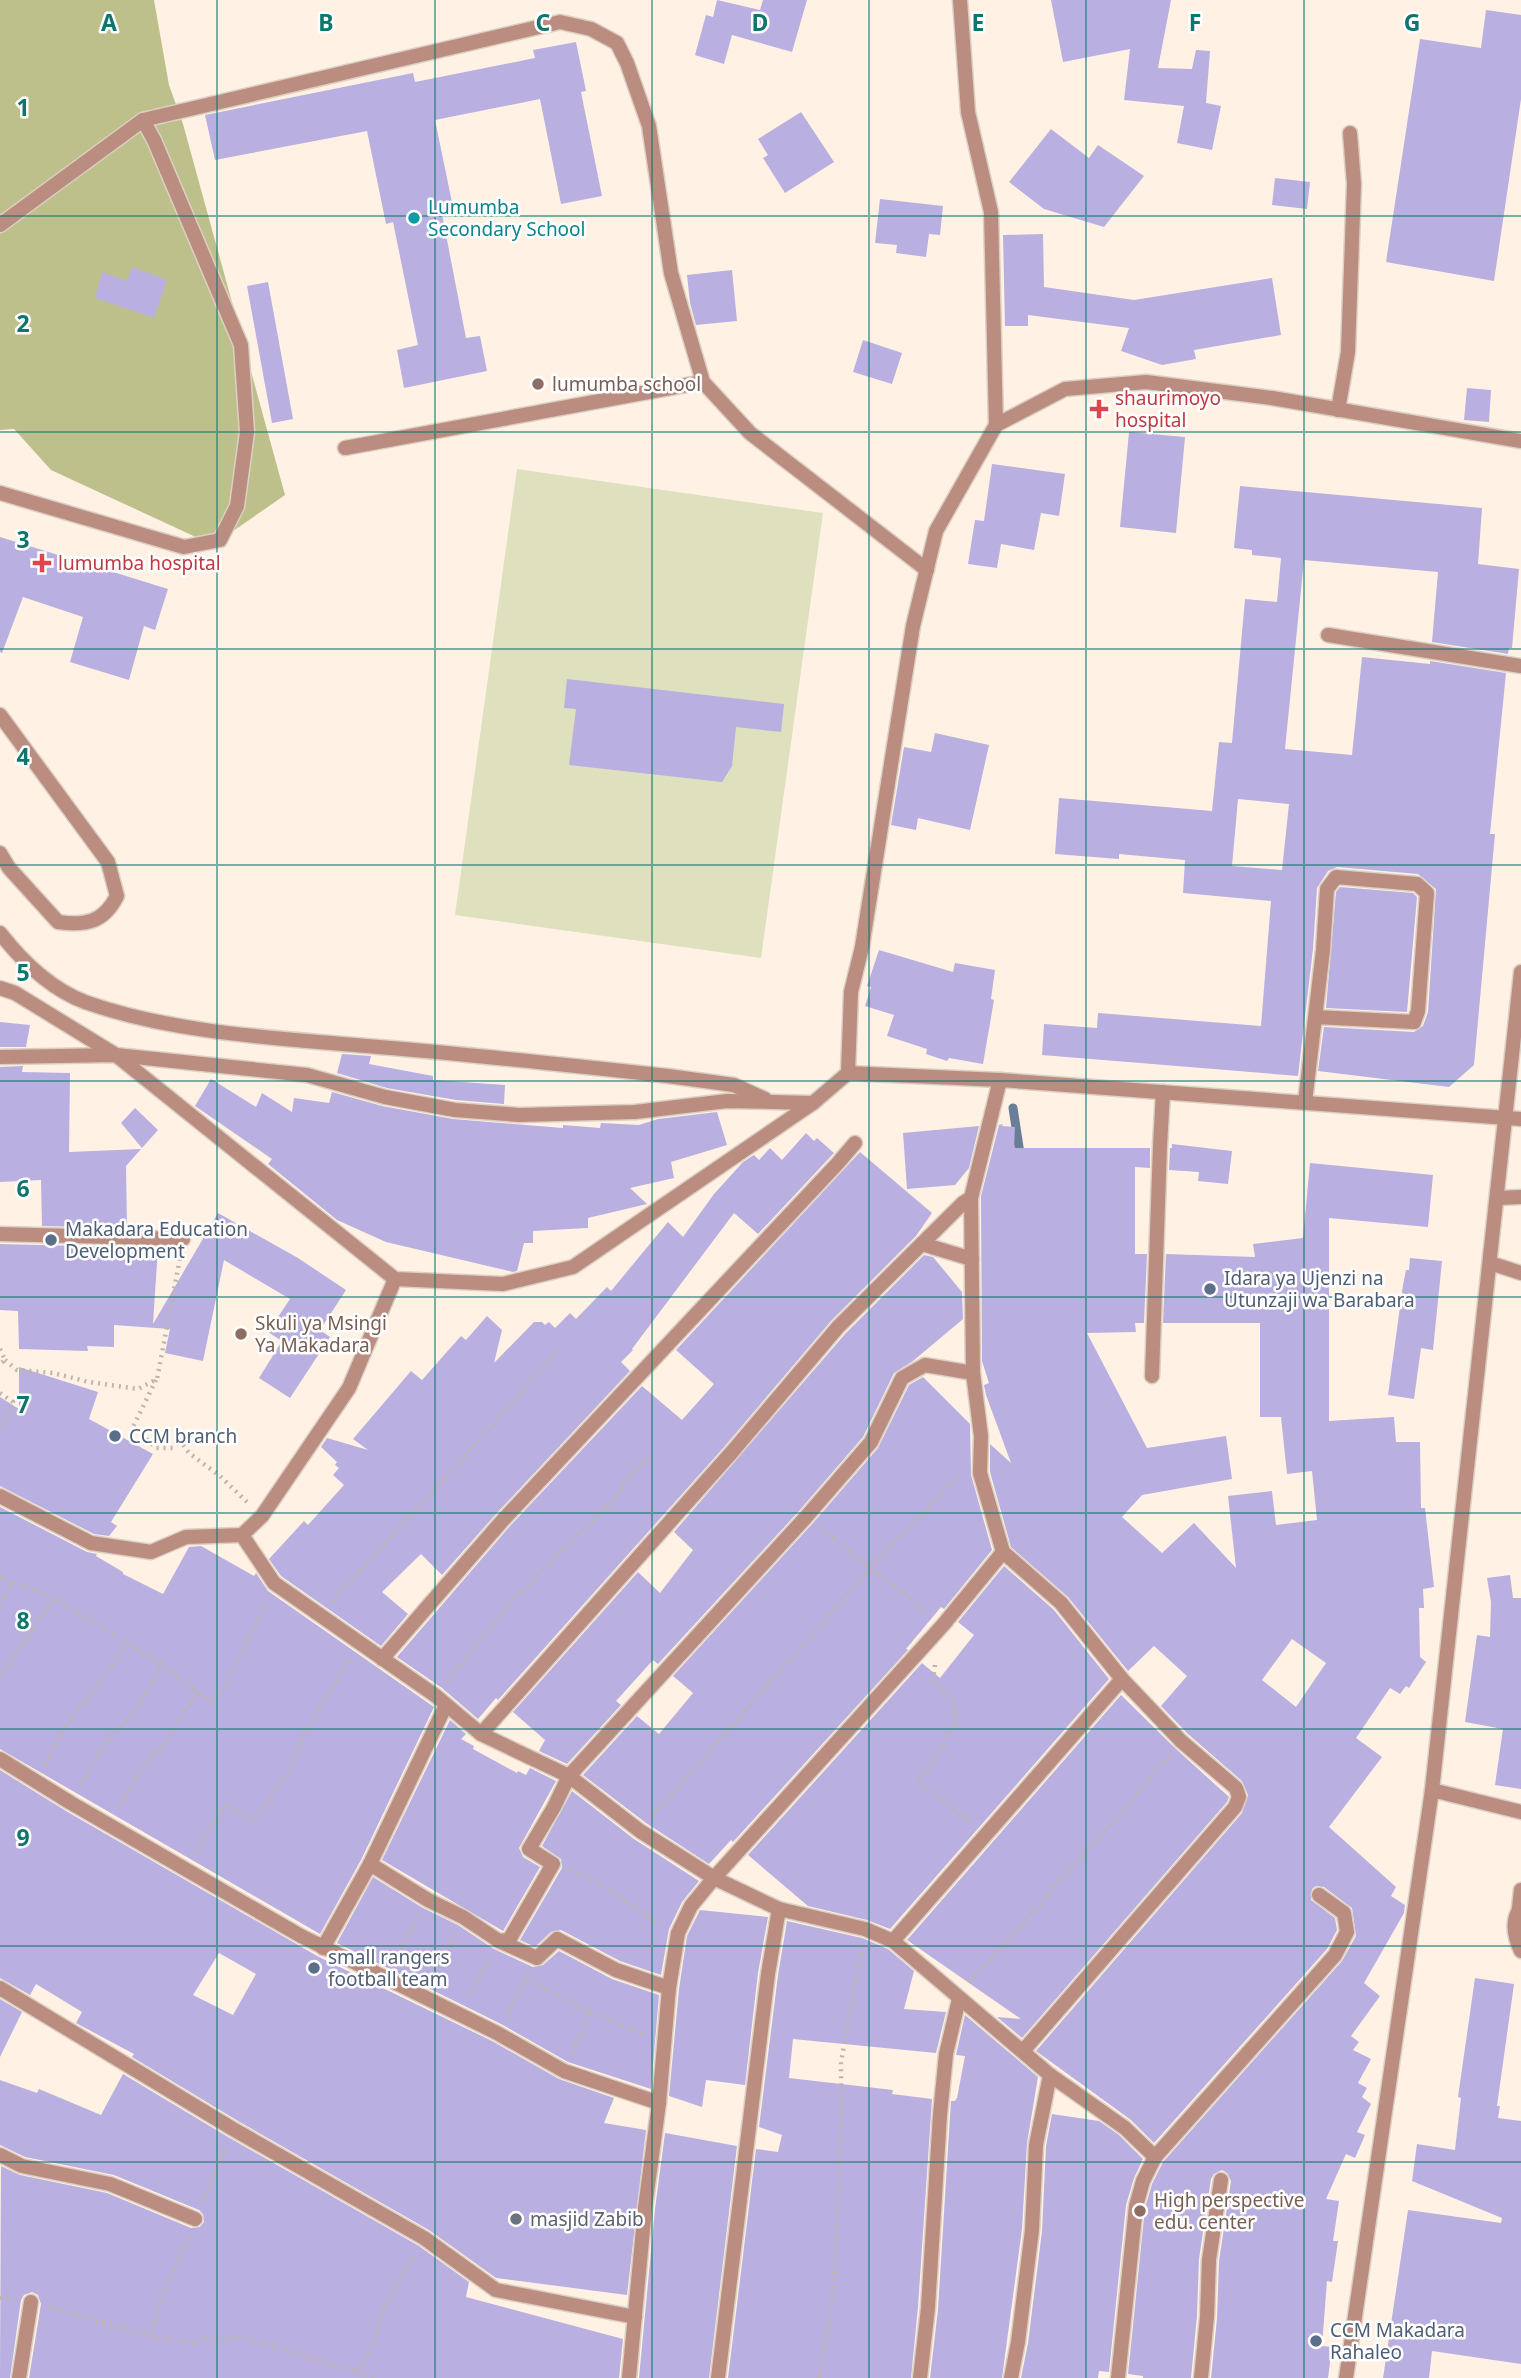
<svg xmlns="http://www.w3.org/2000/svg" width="1521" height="2378" viewBox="0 0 1521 2378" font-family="'Noto Sans',sans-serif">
	<rect width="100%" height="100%" fill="#fff2e4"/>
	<!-- green -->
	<path fill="#dee0be" d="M517,469L823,513L761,958L455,915Z"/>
	<!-- forest -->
	<path fill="#bec08c" d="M0,0H154L169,85L183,124L285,495L213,545L51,470L14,429L0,430Z"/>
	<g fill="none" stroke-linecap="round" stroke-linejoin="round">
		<!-- stream -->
		<path stroke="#6a7e97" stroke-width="9" d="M1013,1108L1021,1160"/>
	</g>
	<!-- building -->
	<g fill="#b9afe0" fill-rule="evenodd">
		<path d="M717,0L760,10L763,0H807L792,52L732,35L724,64L695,55L706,15L713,17Z"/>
		<path d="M1051,0H1171L1158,68L1192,69L1196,50L1210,51L1206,103L1221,106L1212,150L1177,143L1184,106L1124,100L1130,49L1063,62Z"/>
		<path d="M1486,10L1521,15V99L1494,281L1386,262L1420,39L1481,48Z"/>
		<path d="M576,42L586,91L581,92L602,196L561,204L540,99L435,120L454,212L442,214L466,338L480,336L487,371L404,388L397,350L418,345L393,222L386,224L367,131L215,160L205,115L413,73L415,82L535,58L533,50Z"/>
		<path d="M801,112L834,162L785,193L763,158L768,155L758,139Z"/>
		<path d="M1051,129L1089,158L1098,145L1144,176L1104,227L1044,209L1009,182Z"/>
		<path d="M1275,178L1310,182L1307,209L1272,205Z"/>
		<path d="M880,199L943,206L940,235L929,234L926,257L896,253L897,245L875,243Z"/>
		<path d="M1043,234L1044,287L1134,300L1272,278L1281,335L1194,350L1196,359L1162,365L1121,351L1129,328L1028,315V326H1005L1003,235Z"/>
		<path d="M132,267L167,280L154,318L95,298L102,272L127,281Z"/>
		<path d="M732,270L737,321L696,325L690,303L687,275Z"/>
		<path d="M268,282L293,419L272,423L247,286Z"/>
		<path d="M863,340L902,353L892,384L853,372Z"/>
		<path d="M1467,388L1491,390L1489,422L1464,420Z"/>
		<path d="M1129,432L1185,437L1176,533L1120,527Z"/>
		<path d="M992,464L1065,474L1059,516L1041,513L1034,550L1001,544L997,568L968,564L975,520L984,521Z"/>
		<path d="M1240,486L1482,508L1478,564L1519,569L1512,648H1509L1508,654L1432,642L1438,572L1304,560L1285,749L1352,755L1362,657L1430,664V661L1506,673L1490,834H1495L1474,1065L1449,1087L1318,1071L1324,1027L1414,1032L1423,1026L1428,1012L1436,889L1418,874L1337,867L1328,871L1317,888L1313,949L1298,1076L1042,1055L1044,1024L1097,1028L1098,1013L1261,1026L1271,901L1183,893L1185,860L1119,854V859L1055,854L1059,798L1212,811L1219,742L1232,743L1245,599L1277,602L1281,558L1252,555V550L1234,548ZM1238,799L1289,804L1282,870L1232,866Z"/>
		<path d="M0,537L168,589L155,630L144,626L129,680L70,662L83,617L23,597L2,653L0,652Z"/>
		<path d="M567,679L784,704L781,732L736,727L732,766L722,782L569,765L576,709L564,708Z"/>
		<path d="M935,733L989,745L970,830L918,818L916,830L891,825L904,747L931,752Z"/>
		<path d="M1340,887L1413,893L1417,897L1407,1012L1326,1008L1336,892Z"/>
		<path d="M879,950L953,972L955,963L995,970L991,999L994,1000L983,1064L949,1058L947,1061L926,1054L927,1049L887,1036L894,1015L865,1006L871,987L867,986Z"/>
		<path d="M0,1022L30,1025L26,1047H0Z"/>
		<path d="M342,1054L371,1056L369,1064L433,1076V1080L505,1085L504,1104L456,1100L387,1088L337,1073Z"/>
		<path d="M23,1066L22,1072L70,1073L69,1152L141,1149L126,1166L127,1228L42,1226L41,1180L0,1182V1067Z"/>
		<path d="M211,1079L256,1107L262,1093L292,1112L294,1098L329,1103L332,1092L382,1106L453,1119L563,1128V1125L600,1128L601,1123L639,1125L658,1119L717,1112L727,1145L671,1162L674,1178L630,1188L647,1204L588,1218V1228L533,1231V1243H524L517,1271L513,1272L386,1242L337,1220L268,1164L272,1159L195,1106Z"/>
		<path d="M135,1108L158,1130L142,1148L121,1123Z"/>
		<path d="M1003,1124L1002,1126L1015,1127L1014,1148H1150V1168L1135,1167V1254H1147L1144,1323H1135L1136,1332L1087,1333L1147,1448L1226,1436L1232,1479L1142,1495L1122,1517L1162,1553L1194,1523L1236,1568L1228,1496L1272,1491L1276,1525L1317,1520L1312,1471L1287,1474L1281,1417H1260V1323H1163L1166,1254L1255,1257L1253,1244L1303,1238L1310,1163L1433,1175L1428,1227L1329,1218V1421L1394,1417L1396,1442H1420L1421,1508H1425L1434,1587L1423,1589L1424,1608H1419L1420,1657L1426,1662L1409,1688L1406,1686L1400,1694L1390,1688L1356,1738L1382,1757L1329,1827L1396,1887L1391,1896L1405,1905L1404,1913L1364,1983L1380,1996L1351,2036L1359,2042L1353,2050L1371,2059L1358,2083L1367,2088L1362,2097L1371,2104L1357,2132L1365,2135L1355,2158L1346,2154L1326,2199L1339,2201L1333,2241H1338L1332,2282L1327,2281L1322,2346L1332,2347L1328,2378H1211L1217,2318L1219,2261L1231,2181L1227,2173L1222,2170L1214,2174L1211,2179L1199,2259L1197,2316L1191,2378H1143V2376L1128,2374L1145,2208L1152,2184L1163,2162L1342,1961L1356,1936L1352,1908L1324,1887L1316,1886L1312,1889L1311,1900L1335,1918L1337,1930L1327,1949L1154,2143L1131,2120L1036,2051L1242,1813L1248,1795L1242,1781L1188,1734L1161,1706L1187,1676L1154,1646L1128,1671L1068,1597L1011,1547L990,1472V1444L1011,1463L986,1395L984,1385L989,1383L982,1361L981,1196L999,1125ZM1292,1639L1326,1663L1296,1707L1262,1680Z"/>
		<path d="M979,1126L969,1168L955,1185L907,1189L903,1133Z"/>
		<path d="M806,1133L814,1141L817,1138L834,1153L758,1234L734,1213L632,1349L633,1350L621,1362L630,1371L496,1514L442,1575L421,1554L382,1592L408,1614L381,1646L281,1576L269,1559L304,1521L308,1525L344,1485L333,1475L339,1468L335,1465L337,1462L321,1447L327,1438L368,1450L353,1439L411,1371L422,1380L461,1336L466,1340L487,1316L502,1330L494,1363L534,1322H542L545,1325L549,1322L555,1328L570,1313L576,1319L607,1287L611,1291L668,1222L683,1237L714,1194L743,1162L754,1155L759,1160L770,1148L782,1160Z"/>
		<path d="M1172,1144L1232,1151L1228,1184L1198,1181L1199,1172L1169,1170L1170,1148H1172Z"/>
		<path d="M860,1152L932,1213L916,1236L831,1321L725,1446L498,1700L496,1698L478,1719L442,1688L397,1657L510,1526L642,1386L682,1420L714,1384L676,1350Z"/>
		<path d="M218,1213L298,1258L346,1290L320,1330L330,1337L290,1398L259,1378L282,1341L268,1332L290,1299L224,1260L203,1361L165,1353L170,1329L114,1325V1347L87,1346L88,1351L19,1349L18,1311L0,1310V1244L158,1248L153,1324Z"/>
		<path d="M924,1255L933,1257L962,1292L963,1319L913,1361L894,1373L863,1437L799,1511L658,1664L653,1660L616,1701L621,1705L567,1764L539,1751L545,1740L513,1712L638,1572L660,1593L693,1550L674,1532L845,1334Z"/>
		<path d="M1410,1258L1442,1261L1433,1350L1421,1348L1414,1399L1388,1395L1403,1285L1406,1270H1409Z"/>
		<path d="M19,1367L98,1392L89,1419L153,1454L111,1522L117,1526L109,1536L94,1534L0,1486V1397L19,1409Z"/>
		<path d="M923,1377L970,1424L971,1475L992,1550L944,1609L941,1607L906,1649L908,1650L733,1842L731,1840L709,1864L646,1823L583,1775L637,1716L659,1734L693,1693L673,1676L813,1523L878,1448L909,1385Z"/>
		<path d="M0,1507L87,1552L97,1554L96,1556L123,1572V1574L163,1594L189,1547L201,1546L254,1576L256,1573L268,1591L434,1707L361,1860L320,1934L0,1749Z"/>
		<path d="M1004,1566L1054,1610L1109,1679L890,1929L867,1920L808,1906L748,1855L922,1663L940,1678L974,1635L958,1622Z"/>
		<path d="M1510,1575L1513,1598H1521V1789L1495,1785L1503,1729L1465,1722L1477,1635L1490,1637L1491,1602L1487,1578Z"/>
		<path d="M1121,1695L1175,1748L1229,1797L1227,1802L1022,2038L997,2017L1021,2019L907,1940Z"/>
		<path d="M450,1720L466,1734L461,1739L474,1746L473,1749L517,1773L518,1771L526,1775L530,1768L556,1781L519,1848L523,1857L540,1867L503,1931L382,1860Z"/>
		<path d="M0,1770L66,1811L319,1957L492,2041L559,2079L614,2098L604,2123L646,2130L627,2295L496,2278L429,2230L238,2121L132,2057L134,2054L76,2023L82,2012L36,1984L30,1995L0,1978ZM219,1953L256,1974L233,2015L193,1995Z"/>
		<path d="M572,1791L634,1839L699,1881L682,1902L669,1929L661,1975L620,1961L561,1930L551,1932L535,1947L520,1940L562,1868L561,1859L542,1846Z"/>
		<path d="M373,1877L423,1908L458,1925L494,1949L533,1967L543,1965L559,1951L612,1979L659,1995L651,2089L568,2062L501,2024L337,1943Z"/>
		<path d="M700,1910L768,1917L758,1973L745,2085L706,2080L702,2107L669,2096L679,1989L687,1936Z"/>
		<path d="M787,1921L862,1938L888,1949L914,1971L904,2009L946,2012L936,2053L793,2039L789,2078L893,2090L892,2094L932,2099L918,2307L911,2378H728L756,2149L778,2152L782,2135L759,2127L778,1975Z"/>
		<path d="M1475,1978L1514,1984L1497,2106H1500L1498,2118L1521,2121V2364L1432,2351L1429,2378H1383L1408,2210L1501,2223L1502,2218L1412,2181L1417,2144L1455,2150L1461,2098L1458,2097Z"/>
		<path d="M0,1999L22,2012L0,2057Z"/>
		<path d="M965,2015L1038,2077L1027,2143L1022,2229L1002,2378H930L938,2309L950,2116L951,2101H955L957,2098L965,2056L956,2055Z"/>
		<path d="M123,2074L228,2137L419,2246L469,2282L466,2297L623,2339L619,2378H29L41,2304L38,2295L32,2292L24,2295L21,2300L10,2378H0L1,2166L20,2175L107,2193L191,2228L200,2227L204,2222L203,2214L199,2210L114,2175L25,2157L0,2145V2080L37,2093L39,2089L101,2115Z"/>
		<path d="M1052,2114L1099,2121L1119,2135L1143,2159L1134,2178L1126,2205L1109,2372L1099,2371L1098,2378H1021L1028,2343L1042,2231L1046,2146Z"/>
		<path d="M665,2133L737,2146L709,2378H639L655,2209Z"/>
	</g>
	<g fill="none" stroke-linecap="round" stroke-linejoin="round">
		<!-- service casing -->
		<g stroke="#dcd0c3" stroke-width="17">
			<g id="service">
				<path d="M0,225L143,120L560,22L591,29L617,43L627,63L649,126L671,273L703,382L750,433L927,570"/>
				<path d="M1338,410L1348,352L1354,184L1350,133"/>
				<path d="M345,448L703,382"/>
				<path d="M0,493L184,547L220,540L237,506L247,432L241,345L154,140L143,120"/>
				<path d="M1328,635L1521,666"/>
				<path d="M0,715L108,862L117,896C104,922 86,926 58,922L9,868L0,853"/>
				<path d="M1305,1102L1323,950L1327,889L1336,877L1417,884L1427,893L1418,1011L1414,1022L1315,1017"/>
				<path d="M1490,1263L1521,1273"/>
				<path d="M1152,1376L1160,1146L1163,1092"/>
				<path d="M1521,1907C1511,1920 1514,1936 1521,1951"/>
				<path d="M1519,1908L1521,1890"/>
			</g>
		</g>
		<!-- minor casing -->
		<g stroke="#dcd0c3" stroke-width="17">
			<g id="minor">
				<path d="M996,425L1065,389L1146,382L1272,398L1521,441"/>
				<path d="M0,933C22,961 51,989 85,1002C172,1033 276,1038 367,1046C467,1054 568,1065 668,1076L734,1085L765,1099"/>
				<path d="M0,988L15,993L116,1055L395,1279L503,1284L573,1267L813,1103L848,1073L1000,1080L1521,1119"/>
				<path d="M0,1057L116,1055L307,1075L385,1097L455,1110L519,1115L635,1112L727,1101L813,1103"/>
				<path d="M848,1073L851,992L862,947L913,626L936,531L996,425L991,212L968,112L960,0"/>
				<path d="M1000,1080L971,1198L973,1373L981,1436L980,1473L1003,1552L1061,1603L1122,1679L1181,1741L1236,1788L1239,1797L1235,1807L1023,2051"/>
				<path d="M1497,1198L1521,1197"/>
				<path d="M0,1234L183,1239"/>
				<path d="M922,1244L972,1259"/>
				<path d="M0,1496L91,1543L151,1552L186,1537L242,1535L262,1516L349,1388L395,1279"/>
				<path d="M242,1535L274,1583L436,1696L481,1734L569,1776L640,1831L714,1878L779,1909L865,1929L893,1941L1050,2075L1125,2128L1155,2157"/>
				<path d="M382,1659L503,1520L838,1163L855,1143"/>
				<path d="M481,1734L732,1452L838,1327L963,1203L971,1198"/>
				<path d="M0,1759L71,1803L301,1936L497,2033L564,2071L659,2103"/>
				<path d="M1432,1790L1521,1812"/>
				<path d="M370,1864L446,1705"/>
				<path d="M499,1941L509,1940L553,1864L529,1849L554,1807L569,1776L806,1517L871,1442L902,1378L925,1365L973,1373"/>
				<path d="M893,1941L1122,1679"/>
				<path d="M323,1948L370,1864L428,1900L463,1917L499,1941L537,1958L557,1939L616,1970L669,1988"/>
				<path d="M0,1988L233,2129L424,2238L496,2290L635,2317"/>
				<path d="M0,2155L22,2166L110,2184L195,2219"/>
				<path d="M19,2378L31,2302"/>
				<path d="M629,2378L645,2208L659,2103L669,1988L678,1933L691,1906L714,1878L943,1625L1003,1552"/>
				<path d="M718,2378L768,1974L779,1909"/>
				<path d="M920,2378L928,2308L940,2115L946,2054L959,1999"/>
				<path d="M1011,2378L1018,2342L1032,2230L1036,2145L1050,2075"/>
				<path d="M1118,2378L1136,2206L1143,2181L1155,2157L1335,1955L1347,1932L1344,1913L1319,1895"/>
				<path d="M1201,2378L1207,2317L1209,2260L1221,2180"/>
			</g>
		</g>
		<!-- tertiary casing -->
		<g stroke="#dcd0c3" stroke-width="17">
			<path id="tertiary" d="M1346,2378L1432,1790L1521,972"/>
		</g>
		<!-- path -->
		<g stroke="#c0b5a8" stroke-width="4.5" stroke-dasharray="2 5" stroke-linecap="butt">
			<path d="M0,1349L5,1360L0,1364"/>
			<path d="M5,1360L17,1370L53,1373L89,1382L138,1389L157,1379L180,1258"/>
			<path d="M156,1380L133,1427L156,1448H174L179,1439L189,1453L220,1476L247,1502"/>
			<path d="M0,1393L13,1402L4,1426L0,1433"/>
			<path d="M821,1529L927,1612"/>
			<path d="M0,1577L54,1598L161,1664L210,1701L224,1690L267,1600"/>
			<path d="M332,1601L451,1472L558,1350"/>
			<path d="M0,1605L12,1583"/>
			<path d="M935,1665L933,1680L954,1701L956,1721L935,1760L917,1780L971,1822"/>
			<path d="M0,1676L54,1598"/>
			<path d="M447,1682L514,1598L607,1506L622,1491L620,1488L622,1485L647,1458"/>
			<path d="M45,1764L65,1728L127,1644"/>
			<path d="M81,1784L112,1732C130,1728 152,1681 161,1664"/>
			<path d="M119,1808L140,1771L153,1754L159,1753L197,1692"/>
			<path d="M653,1816L897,1538L911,1527L960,1473"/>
			<path d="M195,1852L225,1805L254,1821L291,1768L302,1738L350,1658"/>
			<path d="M570,1870C603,1881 630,1907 661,1924"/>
			<path d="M394,1960L419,1916"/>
			<path d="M528,1974L525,1979L590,2012L644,2034"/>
			<path d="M432,1979L455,1934"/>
			<path d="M969,1982L1022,1925L1082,1854L1113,1823L1169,1755"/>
			<path d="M470,1996L490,1958"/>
			<path d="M506,2016L525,1979"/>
			<path d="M572,2053L590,2012"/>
			<path d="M202,2202L226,2146"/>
			<path d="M0,2298L10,2299"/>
			<path d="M49,2307L150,2336L163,2294L189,2236"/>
			<path d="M150,2336L196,2344L205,2338L220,2341L241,2337L358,2372L373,2343L385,2305L414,2255"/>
			<path d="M358,2372L377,2378"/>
			<path d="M819,2378L830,2316L835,2268L841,2131V2062L862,1947"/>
		</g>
		<!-- service -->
		<use href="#service" stroke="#ba8d80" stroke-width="14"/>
		<!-- minor -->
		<use href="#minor" stroke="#ba8d80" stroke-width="14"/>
		<!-- tertiary -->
		<use href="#tertiary" stroke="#ba8d80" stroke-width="14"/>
	</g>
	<!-- grid -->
	<path fill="none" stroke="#0f766e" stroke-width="2" stroke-opacity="0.55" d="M217,0V2378M435,0V2378M652,0V2378M869,0V2378M1086,0V2378M1304,0V2378M0,216H1521M0,432H1521M0,649H1521M0,865H1521M0,1081H1521M0,1297H1521M0,1513H1521M0,1729H1521M0,1946H1521M0,2162H1521"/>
	<!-- markers -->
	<circle fill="#0f9aa8" stroke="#fff" stroke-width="2.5" cx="414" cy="218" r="7"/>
	<g fill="#8d6e63" stroke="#fff" stroke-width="2.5">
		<circle cx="538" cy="384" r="7"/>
		<circle cx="241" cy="1334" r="7"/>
		<circle cx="1140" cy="2211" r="7"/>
	</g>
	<g fill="#e0444e" stroke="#fff" stroke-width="2.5">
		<path d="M1095.5 398.5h7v7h7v7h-7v7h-7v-7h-7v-7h7z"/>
		<path d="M38.5 552.5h7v7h7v7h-7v7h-7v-7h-7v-7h7z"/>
	</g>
	<g fill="#5c6f8a" stroke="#fff" stroke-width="2.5">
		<circle cx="51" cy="1240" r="7"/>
		<circle cx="1210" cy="1289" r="7"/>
		<circle cx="115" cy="1436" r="7"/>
		<circle cx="314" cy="1968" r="7"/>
		<circle cx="1316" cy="2341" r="7"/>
	</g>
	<circle fill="#6b7280" stroke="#fff" stroke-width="2.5" cx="516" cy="2219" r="7"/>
	<g text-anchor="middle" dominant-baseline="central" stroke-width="5" stroke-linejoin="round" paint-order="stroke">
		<!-- culture labels -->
		<g font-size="19" fill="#0d838f" stroke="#fff" text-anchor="start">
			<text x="428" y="207">Lumumba<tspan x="428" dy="22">Secondary School</tspan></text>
		</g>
		<!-- education labels -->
		<g font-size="19" fill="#785e54" stroke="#fff" text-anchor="start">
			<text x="552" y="384">lumumba school</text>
			<text x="255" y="1323">Skuli ya Msingi<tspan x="255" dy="22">Ya Makadara</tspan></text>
			<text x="1154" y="2200">High perspective<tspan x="1154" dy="22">edu. center</tspan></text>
		</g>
		<!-- health labels -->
		<g font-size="19" fill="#be3a42" stroke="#fff" text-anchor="start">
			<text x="1115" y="398">shaurimoyo<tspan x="1115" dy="22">hospital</tspan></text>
			<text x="58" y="563">lumumba hospital</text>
		</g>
		<!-- service labels -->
		<g font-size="19" fill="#4e5e75" stroke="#fff" text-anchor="start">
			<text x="65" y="1229">Makadara Education<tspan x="65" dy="22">Development</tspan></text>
			<text x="1224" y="1278">Idara ya Ujenzi na<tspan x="1224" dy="22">Utunzaji wa Barabara</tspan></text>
			<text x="129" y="1436">CCM branch</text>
			<text x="328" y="1957">small rangers<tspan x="328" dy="22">football team</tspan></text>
			<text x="1330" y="2330">CCM Makadara<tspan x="1330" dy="22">Rahaleo</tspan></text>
		</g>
		<!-- worship labels -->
		<g font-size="19" fill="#5b616d" stroke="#fff" text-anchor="start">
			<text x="530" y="2219">masjid Zabib</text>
		</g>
	</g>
	<g font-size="23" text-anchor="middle" font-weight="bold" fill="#0f766e" stroke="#fff" stroke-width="5" stroke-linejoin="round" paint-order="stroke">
		<text x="109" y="31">A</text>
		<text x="326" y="31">B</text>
		<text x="543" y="31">C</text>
		<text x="760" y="31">D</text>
		<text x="978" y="31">E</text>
		<text x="1195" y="31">F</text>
		<text x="1412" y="31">G</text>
		<text x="23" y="116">1</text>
		<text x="23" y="332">2</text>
		<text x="23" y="548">3</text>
		<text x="23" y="765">4</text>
		<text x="23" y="981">5</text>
		<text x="23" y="1197">6</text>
		<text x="23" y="1413">7</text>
		<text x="23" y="1629">8</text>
		<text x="23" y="1846">9</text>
	</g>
</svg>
